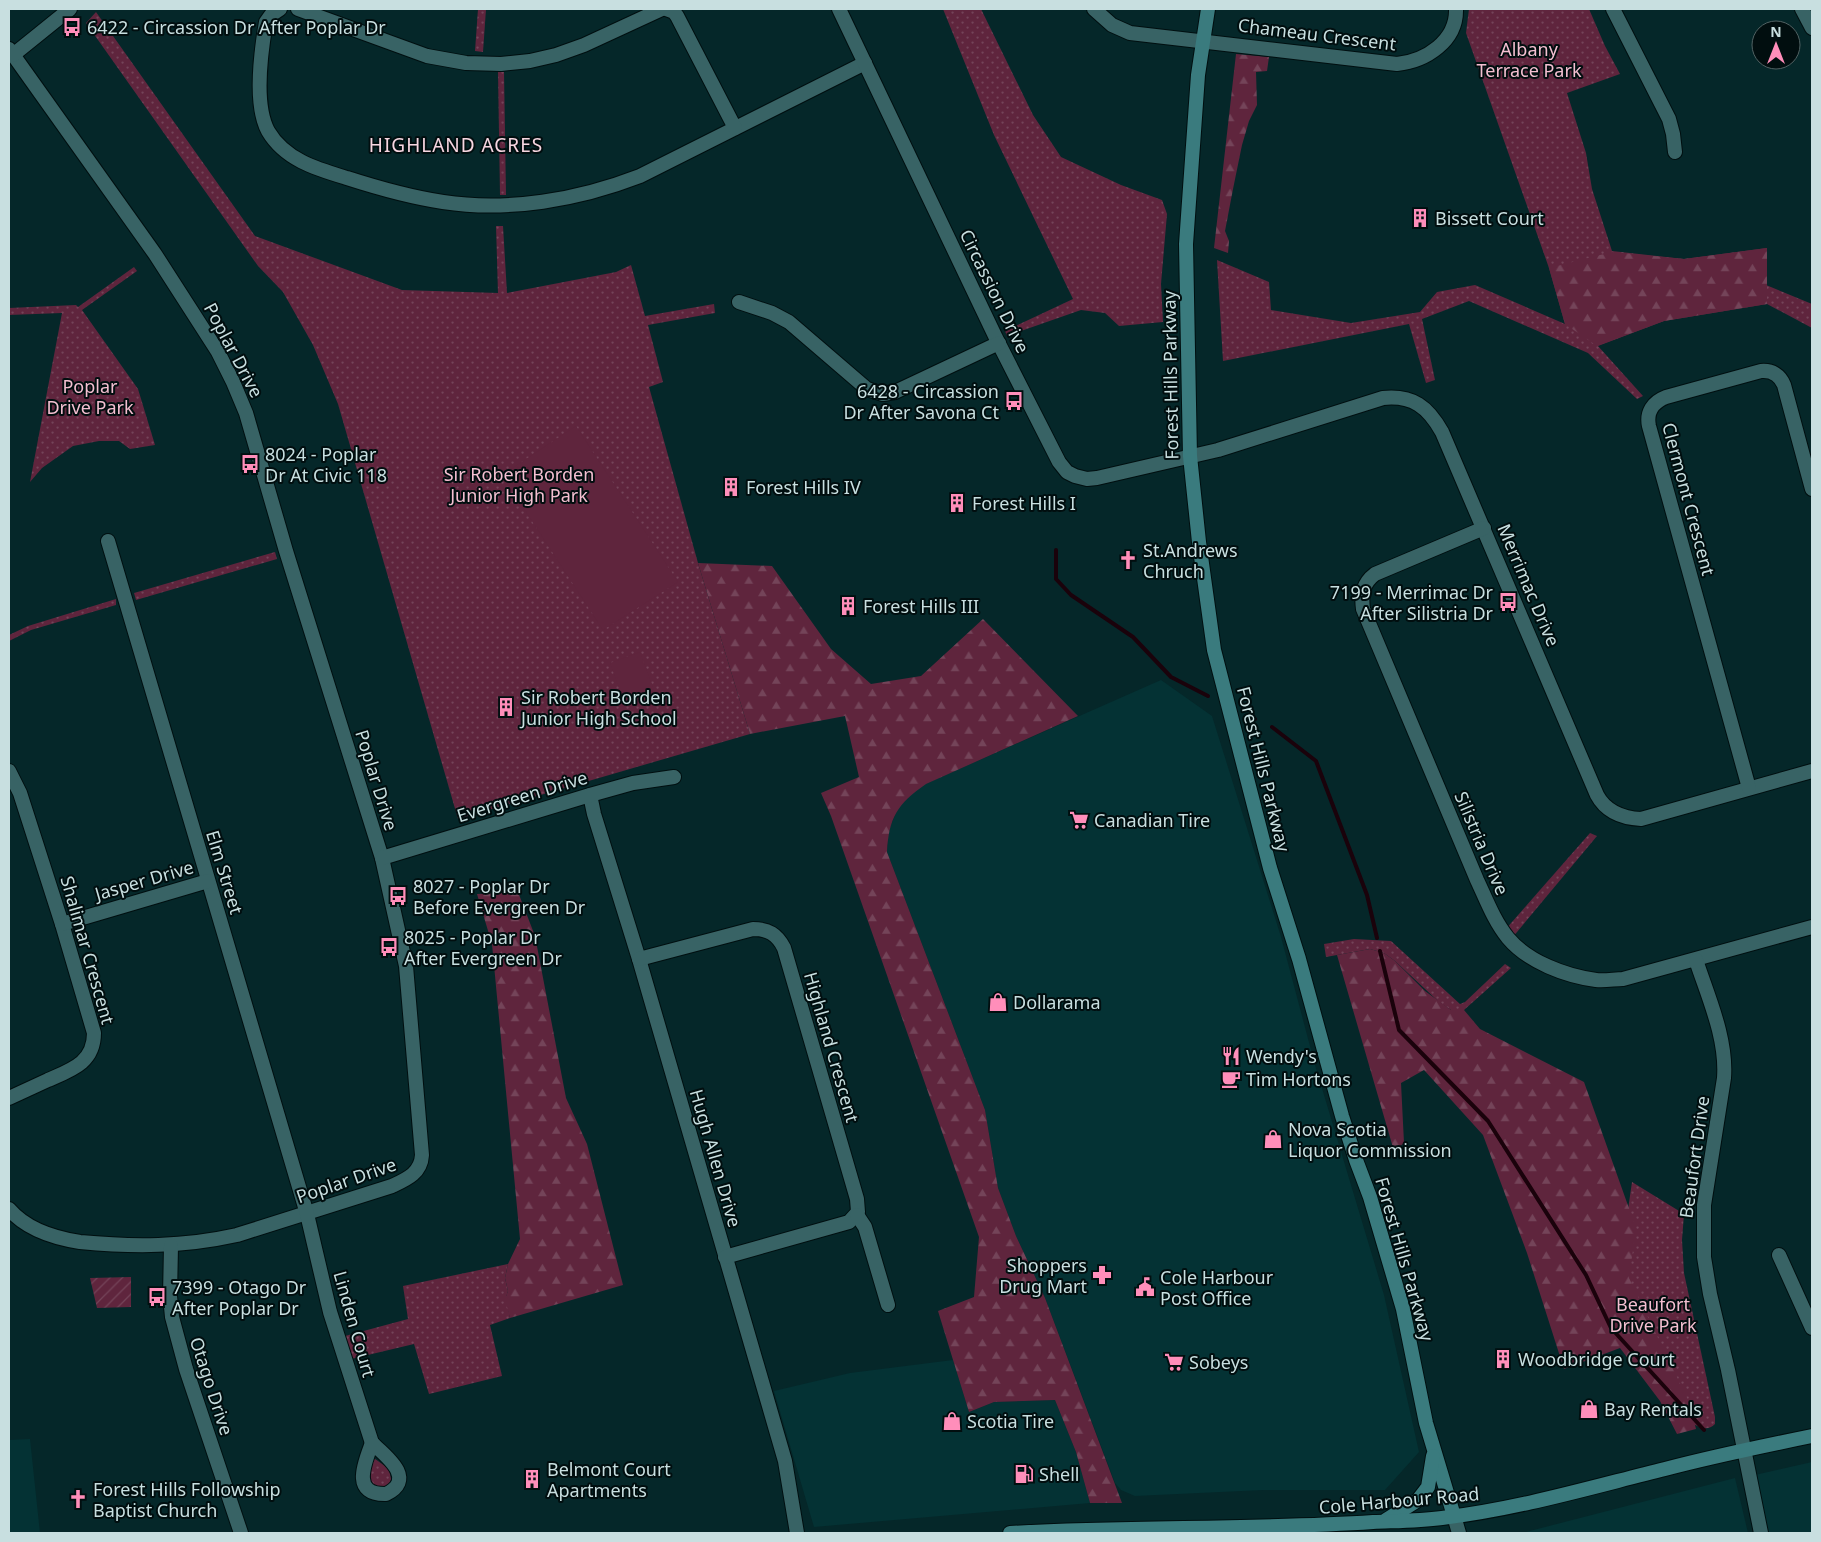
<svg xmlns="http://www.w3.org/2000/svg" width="1821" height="1542" viewBox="0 0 1821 1542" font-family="'Noto Sans',sans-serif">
	<defs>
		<pattern id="grass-dots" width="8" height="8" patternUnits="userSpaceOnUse" patternTransform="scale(1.25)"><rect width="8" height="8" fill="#5f253d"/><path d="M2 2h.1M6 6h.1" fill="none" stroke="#744459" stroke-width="1.8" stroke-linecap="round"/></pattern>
		<pattern id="forest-firs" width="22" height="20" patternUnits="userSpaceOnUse" patternTransform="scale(1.25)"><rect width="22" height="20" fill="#5f253d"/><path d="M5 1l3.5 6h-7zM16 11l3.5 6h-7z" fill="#744459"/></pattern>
		<pattern id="garden-furrows" width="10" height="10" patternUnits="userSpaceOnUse" patternTransform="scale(1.25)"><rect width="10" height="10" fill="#5f253d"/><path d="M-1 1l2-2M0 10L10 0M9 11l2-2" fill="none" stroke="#744459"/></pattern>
	</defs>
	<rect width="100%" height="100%" fill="#052729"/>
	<!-- built -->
	<g fill="#043234">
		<path d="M1161,680L1212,716L1281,937L1315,1065L1384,1295L1419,1452L1385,1490H1263L1135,1496L1121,1490L1115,1483L1045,1298L1016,1236L998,1188L985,1110L887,852L888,832L898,808L915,791L925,784Z"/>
		<path d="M953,1360L969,1412L994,1402L1055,1400L1076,1452L1090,1503L814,1527L774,1391L850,1373Z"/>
		<path d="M30,1439L40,1533H9V1440Z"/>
		<path d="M1812,1462V1533H1765L1755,1475Z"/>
		<path d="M1735,1478L1748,1533H1522Z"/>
	</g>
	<!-- grass -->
	<g fill="url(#grass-dots)">
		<path d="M478,9H486L483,52L475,51Z"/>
		<path d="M943,9H981L1033,115L1061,157L1121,185L1162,200L1167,214L1161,284L1163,322L1119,326L1105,313L1081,310L1007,336L1005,331L1073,299L994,135Z"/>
		<path d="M1469,9H1589L1605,46L1620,74L1567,93L1586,153L1592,189L1612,251L1684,259L1767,248L1766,285L1812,304V328L1767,304L1664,321L1598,346L1643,396L1637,399L1588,353L1469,301L1422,319L1435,380L1426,383L1409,324L1223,361L1217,260L1269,282L1271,310L1351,323L1420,312L1437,292L1475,285L1565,324L1549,268L1466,33Z"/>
		<path d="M96,12L255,236L402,290L498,293L496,226H503L507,293L616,272L631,265L645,316L714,304L715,313L648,325L663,382L649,387L698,563L750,734L458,819L338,404L313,345L283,292L258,266L86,23Z"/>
		<path d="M498,72H504L506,195H500Z"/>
		<path d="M134,267L137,271L82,310L138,389L155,445L130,449L119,441H99L73,446L42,468L30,482L62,313L9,315V308L76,305L78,307Z"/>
		<path d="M275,552L277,559L136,600L134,593Z"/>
		<path d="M116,599V605L31,630L9,641V635L28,626Z"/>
		<path d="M1590,833L1597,836L1512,938L1505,930Z"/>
		<path d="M1354,939L1391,941L1460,1004L1465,1002L1505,964L1511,968L1464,1010H1451L1439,1002L1395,961L1384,953L1370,949L1326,957L1324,944Z"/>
		<path d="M1632,1182L1684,1214L1682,1240L1684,1273L1715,1417V1424C1708,1431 1701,1428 1693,1424L1611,1327Z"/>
		<path d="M508,1264L505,1278L508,1291L506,1297L510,1318L490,1325L502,1376L429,1394L414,1344L351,1359L345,1336L408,1319L403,1286Z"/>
		<path d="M371,1456L389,1469L391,1479L388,1488L380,1490L368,1481Z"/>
	</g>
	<!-- forest -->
	<g fill="url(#forest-firs)">
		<path d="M1236,54L1269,57L1267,71L1256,72L1257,105L1249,121L1242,145L1233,189L1225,231L1229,241L1228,253L1214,248Z"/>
		<path d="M1767,248V304L1664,321L1597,346L1565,324L1549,268L1612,252L1684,259Z"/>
		<path d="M698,563L772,566L831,649L871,684L921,676L983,619L1078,716L926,784C897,804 889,818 887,852L985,1110L998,1188L1016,1236L1045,1298L1122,1503H1090L1076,1452L1055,1400L994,1402L969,1412L938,1311L974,1297L979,1237L831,816L821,793L859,777L845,716L750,734Z"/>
		<path d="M518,892L535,936L566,1098L587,1144L623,1285L510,1318L505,1299L508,1291L505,1278L508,1264L520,1239L492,944L477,894Z"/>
		<path d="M1370,949L1384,953L1395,961L1425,991L1451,1010H1464L1480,1029L1584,1082L1636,1228L1629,1278L1689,1402L1696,1429L1677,1434L1660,1401L1620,1348L1564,1369L1527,1253L1483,1135L1424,1070L1401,1083L1404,1143L1394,1151L1337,955Z"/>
	</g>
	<!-- garden -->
	<path fill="url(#garden-furrows)" d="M131,1277V1307L97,1308L90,1278Z"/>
	<!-- pitch -->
	<g fill="#5f253d">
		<path d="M576,426L678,582L603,630L502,475Z"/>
		<path d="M640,652L655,693L625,704L610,663Z"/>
	</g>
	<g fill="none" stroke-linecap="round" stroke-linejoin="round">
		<!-- stream -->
		<g stroke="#1a020b" stroke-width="4">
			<path d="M1056,550V579L1071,595L1133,637L1171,677L1208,696"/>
			<path d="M1249,716L1255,719"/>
			<path d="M1272,727L1316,761L1367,895L1377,938"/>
			<path d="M1380,951L1399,1030L1488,1121L1586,1275L1611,1328L1704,1430"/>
		</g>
		<!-- minor casing -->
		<g stroke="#000f10" stroke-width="16">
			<g id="minor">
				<path d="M280,9L271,15L266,22C261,51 254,105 268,131C285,160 317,169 347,178C378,188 410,197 443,202C508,212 578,200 640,176L865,63"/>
				<path d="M298,9L427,56L466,63L501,64L530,61L556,55L584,45L662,9"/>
				<path d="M666,9L674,12L677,16L735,128"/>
				<path d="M839,9L996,338L1059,462L1067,472L1075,476L1087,479L1097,478L1218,450L1383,398C1413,395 1428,407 1442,432L1597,795C1606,812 1622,818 1641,819L1812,771"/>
				<path d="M1094,9L1112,25L1130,33L1397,64C1426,61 1457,41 1456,9"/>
				<path d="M1613,9L1669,119L1673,134L1675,152"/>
				<path d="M1802,9L1812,28"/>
				<path d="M9,49L155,254L218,352L233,382L246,413L286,551L382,858L406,966L422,1155C421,1173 407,1179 392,1186L237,1235C183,1247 134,1247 80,1242C54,1238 26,1229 9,1209"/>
				<path d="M13,55L70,9"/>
				<path d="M739,302L772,313L789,322L867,389L883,394L895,392L999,343"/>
				<path d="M1484,528L1375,574C1363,583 1361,594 1363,609L1477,880C1486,899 1494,921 1508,938C1528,962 1566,976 1596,980C1605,981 1615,979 1623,979L1812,927"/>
				<path d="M108,541L307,1214L330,1312L372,1443"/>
				<path d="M9,771L20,793L62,924L94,1033C94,1063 71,1070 48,1080C35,1086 22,1092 9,1098"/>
				<path d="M1749,788L1649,426C1646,412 1653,402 1666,397L1761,371C1772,370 1780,375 1784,385L1812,489"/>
				<path d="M590,795L594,814L639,959L785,1461L797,1533"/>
				<path d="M382,858L590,795L633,783L674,777"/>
				<path d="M62,924L208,881"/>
				<path d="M639,959L753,929C768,929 777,934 784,948L857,1199L858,1212L849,1222L725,1257"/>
				<path d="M1696,960C1708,997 1727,1038 1724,1078L1704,1205V1257L1710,1294L1728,1370L1761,1533"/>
				<path d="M857,1215L865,1227L888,1305"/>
				<path d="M171,1246L170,1296L172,1317L186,1369L241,1533"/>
				<path d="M1779,1255L1812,1328"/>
				<path d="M372,1443C386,1456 417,1479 386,1494C350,1495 365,1462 372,1443Z"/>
			</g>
		</g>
		<!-- tertiary casing -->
		<g stroke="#000f10" stroke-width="16">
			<path id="tertiary" d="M1454,1516L1459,1533"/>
		</g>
		<!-- secondary casing -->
		<g stroke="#000f10" stroke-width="16">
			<g id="secondary">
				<path d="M1208,9L1198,75L1186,244L1190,456L1199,542L1214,650L1270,868L1299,959L1342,1116L1356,1160L1370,1197L1403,1309L1426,1423L1454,1516"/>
				<path d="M1386,1520L1418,1500L1428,1487L1433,1456"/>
				<path d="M1010,1533C1131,1526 1252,1530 1373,1522C1396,1521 1419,1521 1442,1518C1518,1509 1592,1487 1665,1469C1714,1456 1763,1446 1812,1436"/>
			</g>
		</g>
		<!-- minor -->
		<use href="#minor" stroke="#386365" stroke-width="14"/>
		<!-- tertiary -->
		<use href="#tertiary" stroke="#386365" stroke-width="14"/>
		<!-- secondary -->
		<use href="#secondary" stroke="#3a7b7e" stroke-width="14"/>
	</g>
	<!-- icons -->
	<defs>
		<g id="bus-bare" transform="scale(1.5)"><path d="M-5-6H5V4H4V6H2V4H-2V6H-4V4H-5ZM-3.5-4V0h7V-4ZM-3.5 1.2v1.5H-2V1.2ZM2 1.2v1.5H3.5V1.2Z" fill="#ff8eba" stroke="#010e0f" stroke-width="2.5" paint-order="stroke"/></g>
		<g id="building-bare" transform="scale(1.5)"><path d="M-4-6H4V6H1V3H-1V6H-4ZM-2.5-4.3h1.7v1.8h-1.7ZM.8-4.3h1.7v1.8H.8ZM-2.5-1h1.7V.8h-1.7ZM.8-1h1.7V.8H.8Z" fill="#ff8eba" stroke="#010e0f" stroke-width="2.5" paint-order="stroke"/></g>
		<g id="church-bare" transform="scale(1.5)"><path d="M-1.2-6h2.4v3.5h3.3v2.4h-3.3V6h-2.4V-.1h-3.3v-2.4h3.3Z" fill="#ff8eba" stroke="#010e0f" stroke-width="2.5" paint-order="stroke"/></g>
		<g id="supermarket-bare" transform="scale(1.5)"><path d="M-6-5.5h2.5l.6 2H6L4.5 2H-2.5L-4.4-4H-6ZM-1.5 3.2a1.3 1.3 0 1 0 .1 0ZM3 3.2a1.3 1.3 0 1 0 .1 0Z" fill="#ff8eba" stroke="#010e0f" stroke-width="2.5" paint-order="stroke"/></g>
		<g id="shop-bare" transform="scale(1.5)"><path d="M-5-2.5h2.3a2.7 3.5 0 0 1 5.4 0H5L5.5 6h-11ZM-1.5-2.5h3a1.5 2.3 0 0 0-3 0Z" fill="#ff8eba" stroke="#010e0f" stroke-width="2.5" paint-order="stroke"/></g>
		<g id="restaurant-bare" transform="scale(1.5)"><path d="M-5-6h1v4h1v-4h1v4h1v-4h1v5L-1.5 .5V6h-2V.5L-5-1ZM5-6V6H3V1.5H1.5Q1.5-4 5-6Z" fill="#ff8eba" stroke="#010e0f" stroke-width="2.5" paint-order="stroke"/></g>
		<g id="cafe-bare" transform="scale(1.5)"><path d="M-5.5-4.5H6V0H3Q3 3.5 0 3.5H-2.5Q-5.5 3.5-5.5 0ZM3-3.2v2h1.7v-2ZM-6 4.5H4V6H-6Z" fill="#ff8eba" stroke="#010e0f" stroke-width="2.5" paint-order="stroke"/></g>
		<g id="pharmacy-bare" transform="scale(1.5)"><path d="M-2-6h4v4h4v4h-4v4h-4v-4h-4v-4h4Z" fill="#ff8eba" stroke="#010e0f" stroke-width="2.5" paint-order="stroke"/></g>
		<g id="civic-bare" transform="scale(1.5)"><path d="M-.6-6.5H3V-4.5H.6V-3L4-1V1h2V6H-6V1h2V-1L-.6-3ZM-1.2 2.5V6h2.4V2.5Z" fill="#ff8eba" stroke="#010e0f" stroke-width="2.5" paint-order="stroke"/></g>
		<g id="fuel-bare" transform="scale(1.5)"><path d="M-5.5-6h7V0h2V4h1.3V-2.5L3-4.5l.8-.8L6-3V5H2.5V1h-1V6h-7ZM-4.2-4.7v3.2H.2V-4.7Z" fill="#ff8eba" stroke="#010e0f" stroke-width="2.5" paint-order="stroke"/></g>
	</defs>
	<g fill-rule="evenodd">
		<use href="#bus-bare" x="72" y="27"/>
		<use href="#building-bare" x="1420" y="218"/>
		<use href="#bus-bare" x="1014" y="401"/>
		<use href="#bus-bare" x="250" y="464"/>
		<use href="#building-bare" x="731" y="487"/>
		<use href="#building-bare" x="957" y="503"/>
		<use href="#church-bare" x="1128" y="560"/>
		<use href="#bus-bare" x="1508" y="602"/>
		<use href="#building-bare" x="848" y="606"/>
		<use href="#building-bare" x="506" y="707"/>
		<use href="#supermarket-bare" x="1079" y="820"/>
		<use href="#bus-bare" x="398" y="896"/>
		<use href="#bus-bare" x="389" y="947"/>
		<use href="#shop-bare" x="998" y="1002"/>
		<use href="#restaurant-bare" x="1231" y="1056"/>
		<use href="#cafe-bare" x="1231" y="1079"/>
		<use href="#shop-bare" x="1273" y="1139"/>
		<use href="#pharmacy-bare" x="1102" y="1275"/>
		<use href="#civic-bare" x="1145" y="1287"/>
		<use href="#bus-bare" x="157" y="1297"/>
		<use href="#building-bare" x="1503" y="1359"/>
		<use href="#supermarket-bare" x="1174" y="1362"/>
		<use href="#shop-bare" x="1589" y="1409"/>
		<use href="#shop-bare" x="952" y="1421"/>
		<use href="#fuel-bare" x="1024" y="1474"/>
		<use href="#building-bare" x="532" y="1479"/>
		<use href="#church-bare" x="78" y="1499"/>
	</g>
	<g text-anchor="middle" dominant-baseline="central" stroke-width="4" stroke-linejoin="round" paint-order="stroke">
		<!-- poi labels -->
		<g font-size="18" fill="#c8dfe0" stroke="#010e0f" text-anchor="start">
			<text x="87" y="27">6422 - Circassion Dr After Poplar Dr</text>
			<text x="1435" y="218">Bissett Court</text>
			<text x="999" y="391" text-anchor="end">6428 - Circassion<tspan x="999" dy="21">Dr After Savona Ct</tspan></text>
			<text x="265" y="454">8024 - Poplar<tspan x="265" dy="21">Dr At Civic 118</tspan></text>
			<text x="746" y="487">Forest Hills IV</text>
			<text x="972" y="503">Forest Hills I</text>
			<text x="1143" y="550">St.Andrews<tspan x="1143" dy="21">Chruch</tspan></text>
			<text x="1493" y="592" text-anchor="end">7199 - Merrimac Dr<tspan x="1493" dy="21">After Silistria Dr</tspan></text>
			<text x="863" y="606">Forest Hills III</text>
			<text x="521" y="697">Sir Robert Borden<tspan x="521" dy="21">Junior High School</tspan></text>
			<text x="1094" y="820">Canadian Tire</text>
			<text x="413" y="886">8027 - Poplar Dr<tspan x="413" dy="21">Before Evergreen Dr</tspan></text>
			<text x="404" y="937">8025 - Poplar Dr<tspan x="404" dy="21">After Evergreen Dr</tspan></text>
			<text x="1013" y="1002">Dollarama</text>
			<text x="1246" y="1056">Wendy's</text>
			<text x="1246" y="1079">Tim Hortons</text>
			<text x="1288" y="1129">Nova Scotia<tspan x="1288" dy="21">Liquor Commission</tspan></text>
			<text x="1087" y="1265" text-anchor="end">Shoppers<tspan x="1087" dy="21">Drug Mart</tspan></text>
			<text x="1160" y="1277">Cole Harbour<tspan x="1160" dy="21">Post Office</tspan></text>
			<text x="172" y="1287">7399 - Otago Dr<tspan x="172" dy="21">After Poplar Dr</tspan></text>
			<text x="1518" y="1359">Woodbridge Court</text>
			<text x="1189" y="1362">Sobeys</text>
			<text x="1604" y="1409">Bay Rentals</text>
			<text x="967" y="1421">Scotia Tire</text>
			<text x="547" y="1469">Belmont Court<tspan x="547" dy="21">Apartments</tspan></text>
			<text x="1039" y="1474">Shell</text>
			<text x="93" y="1489">Forest Hills Followship<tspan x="93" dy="21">Baptist Church</tspan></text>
		</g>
		<!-- street labels -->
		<g font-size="18" fill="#c8dfe0" stroke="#010e0f">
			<text transform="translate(1317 34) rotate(7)">Chameau Crescent</text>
			<text transform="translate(995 291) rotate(64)">Circassion Drive</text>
			<text transform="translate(234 350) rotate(62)">Poplar Drive</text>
			<text transform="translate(1170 375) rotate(-91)">Forest Hills Parkway</text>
			<text transform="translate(1689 499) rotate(75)">Clermont Crescent</text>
			<text transform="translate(1529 585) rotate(67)">Merrimac Drive</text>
			<text transform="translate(1264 769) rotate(76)">Forest Hills Parkway</text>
			<text transform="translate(377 780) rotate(73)">Poplar Drive</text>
			<text transform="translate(522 796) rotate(-17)">Evergreen Drive</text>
			<text transform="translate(1482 843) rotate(67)">Silistria Drive</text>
			<text transform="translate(225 872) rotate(73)">Elm Street</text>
			<text transform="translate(144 880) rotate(-16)">Jasper Drive</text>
			<text transform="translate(88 950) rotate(74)">Shalimar Crescent</text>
			<text transform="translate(832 1047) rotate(74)">Highland Crescent</text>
			<text transform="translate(1694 1157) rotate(-82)">Beaufort Drive</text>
			<text transform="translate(716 1158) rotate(74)">Hugh Allen Drive</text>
			<text transform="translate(346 1180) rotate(-19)">Poplar Drive</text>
			<text transform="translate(1405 1259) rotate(74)">Forest Hills Parkway</text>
			<text transform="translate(355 1324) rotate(74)">Linden Court</text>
			<text transform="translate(212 1386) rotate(72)">Otago Drive</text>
			<text transform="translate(1399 1500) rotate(-5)">Cole Harbour Road</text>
		</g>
		<!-- park labels -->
		<g font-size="18" fill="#f4bfd1" stroke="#010e0f">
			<text x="1529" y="49">Albany<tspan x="1529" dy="21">Terrace Park</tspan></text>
			<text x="90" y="386">Poplar<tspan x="90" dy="21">Drive Park</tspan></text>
			<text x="519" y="474">Sir Robert Borden<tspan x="519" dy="21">Junior High Park</tspan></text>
			<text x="1653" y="1304">Beaufort<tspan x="1653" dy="21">Drive Park</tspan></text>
		</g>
		<!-- neighbourhood labels -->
		<g font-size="19" letter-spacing="1" fill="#f7d6e1" stroke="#010e0f">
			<text x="456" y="145">HIGHLAND ACRES</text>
		</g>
	</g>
	<!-- border -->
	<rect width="1821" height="1542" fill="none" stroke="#c8dfe0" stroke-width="20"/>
	<!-- north arrow -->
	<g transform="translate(1776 45)"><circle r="24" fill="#010e0f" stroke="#516263"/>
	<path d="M0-4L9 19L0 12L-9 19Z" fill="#ff8eba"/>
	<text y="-8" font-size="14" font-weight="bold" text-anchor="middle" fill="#c8dfe0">N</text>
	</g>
</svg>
